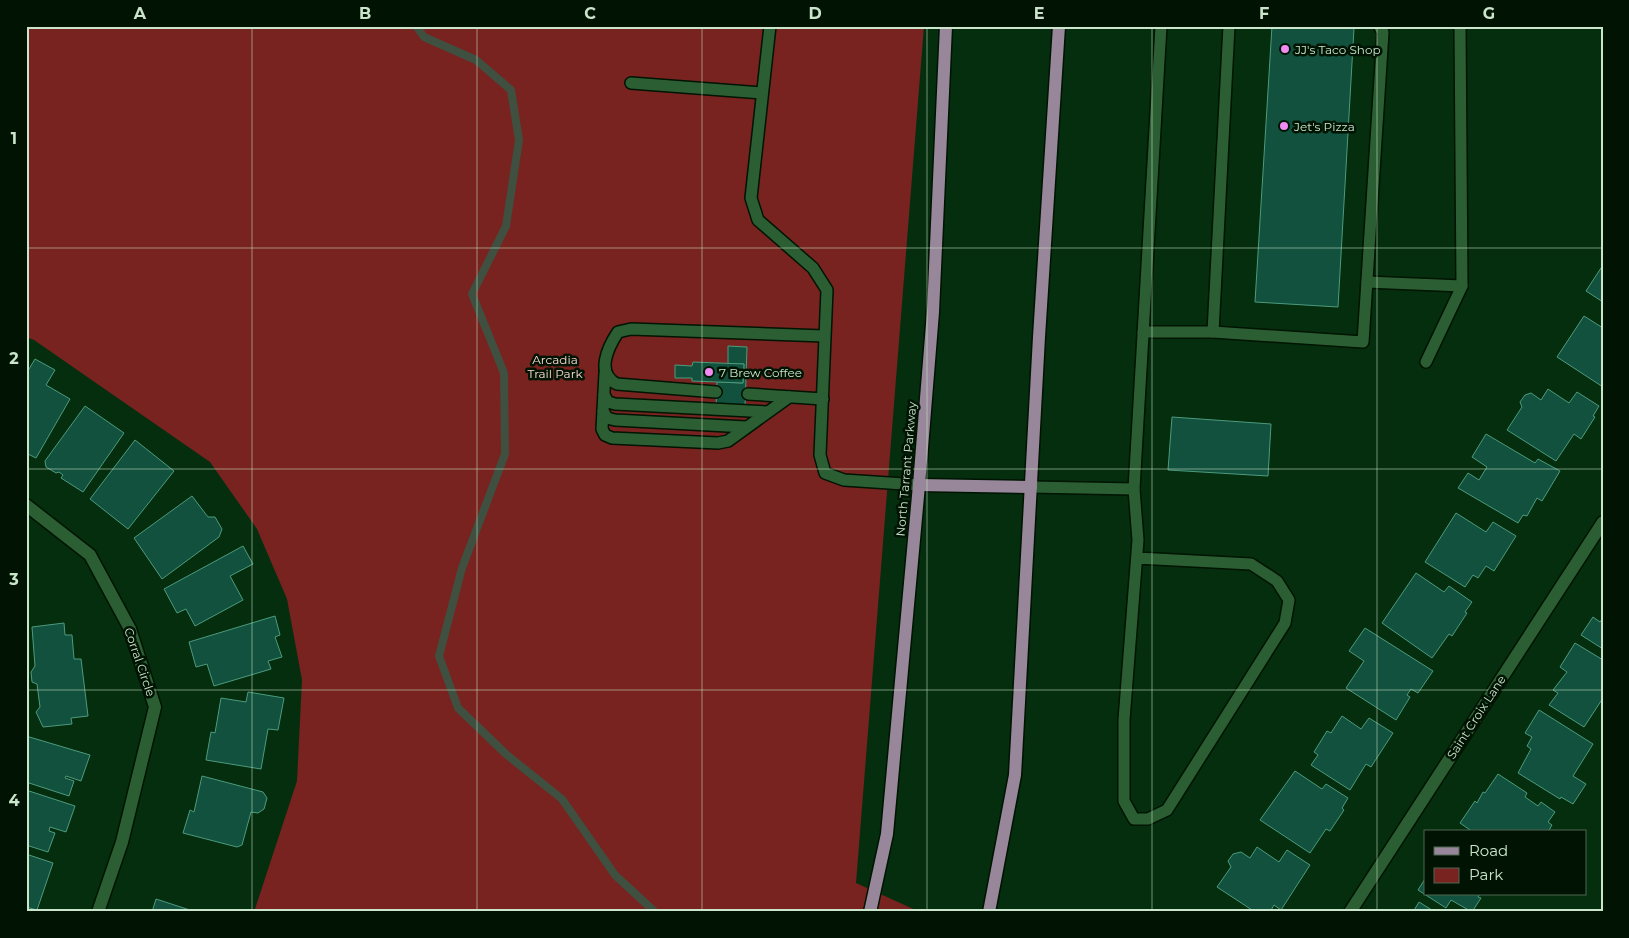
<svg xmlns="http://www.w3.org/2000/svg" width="1629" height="938" viewBox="0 0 1629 938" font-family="Montserrat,sans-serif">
	<rect width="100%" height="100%" fill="#052e0e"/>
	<!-- green -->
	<path fill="#78231f" d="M26,26H924L856,883L920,912H254L297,781L302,680L287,599L257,529L210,462L34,340L26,337Z"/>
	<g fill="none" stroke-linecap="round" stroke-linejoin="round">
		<!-- stream -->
		<path stroke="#3f5040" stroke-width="8" d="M416,26L424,37L476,60L511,90L519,140L506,226L472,294L504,373L505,454L462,568L439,656L458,708L507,755L562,799L615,875L655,912"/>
	</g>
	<!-- building -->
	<g fill="#11513d" stroke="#4d9b7e">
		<path d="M1272,26L1354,28L1338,307L1255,302Z"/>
		<path d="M1603,265V302L1586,291Z"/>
		<path d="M1584,316L1603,328V387L1557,357Z"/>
		<path d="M728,346L747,347L745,407L716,406L717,382L743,383L744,364H728Z"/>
		<path d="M35,359L55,370L46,385L70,399L36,458L26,453V374Z"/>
		<path d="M693,362L744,364L743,383L692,381V378H675V365L692,366Z"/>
		<path d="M1548,389L1569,403L1577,392L1599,406L1593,416L1595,417L1581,439L1574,434L1556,461L1507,430L1522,407L1520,402L1525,395L1531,393L1541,400Z"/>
		<path d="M85,406L124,433L83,492L61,478L63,475L59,472L56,473L46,467L45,461Z"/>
		<path d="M1172,417L1271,424L1268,476L1168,470Z"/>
		<path d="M1486,434L1535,463L1538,459L1560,471L1542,501L1537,498L1527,516L1523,515L1518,523L1458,488L1468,473L1479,480L1487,467L1472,457Z"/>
		<path d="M135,440L174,471L128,529L90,499Z"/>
		<path d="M192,496L208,517H215L222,529L219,537L162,579L134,538Z"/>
		<path d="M1456,513L1486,532L1493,522L1516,536L1494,571L1486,566L1478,578L1473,575L1465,587L1425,562Z"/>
		<path d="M243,546L253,564L230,576L243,600L195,626L186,609L177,613L164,589Z"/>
		<path d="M1416,573L1444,592L1449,586L1472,602L1465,612L1467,613L1452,636L1449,634L1432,658L1382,623Z"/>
		<path d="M275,616L280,635L275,637L282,657L268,661L271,669L214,686L207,664L196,667L189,642Z"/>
		<path d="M1593,617L1600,622L1603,618V649L1581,635Z"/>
		<path d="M64,623L65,635H72L74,659H81L88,716L71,718L72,724L43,727L36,712L40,707L37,684L32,682L31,672L35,666L32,627Z"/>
		<path d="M1365,628L1433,671L1418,693L1411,689L1407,695L1410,697L1396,720L1346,688L1364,661L1349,651Z"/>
		<path d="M1575,643L1603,660V698L1584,727L1549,705L1558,693L1553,690L1567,672L1560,667Z"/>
		<path d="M248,692L284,698L278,730L268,729L261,769L206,760L211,732L215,733L221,698L246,702Z"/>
		<path d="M1539,710L1593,744L1573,776L1586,784L1573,804L1561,797L1560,799L1518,773L1531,749L1527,746L1532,737L1525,733Z"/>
		<path d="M1342,716L1361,729L1369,718L1393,733L1371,767L1366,764L1350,790L1311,765L1318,755L1314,752L1327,731L1331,733Z"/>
		<path d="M26,736L90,755L81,781L66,776L65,778L74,781L69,796L26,782Z"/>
		<path d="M1295,771L1322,789L1326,784L1348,798L1342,808L1344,810L1330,831L1326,829L1310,853L1260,820Z"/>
		<path d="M1498,774L1527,793L1525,797L1538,806L1541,802L1555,812L1548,822L1552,825L1548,832H1473L1460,823L1475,801L1477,803L1483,792L1485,793Z"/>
		<path d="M202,776L263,792L267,798L264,809L258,813L251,812L242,845L237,847L183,833L190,810L194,812Z"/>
		<path d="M26,790L75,806L66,832L50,827L49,831L55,833L48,852L26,845Z"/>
		<path d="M1257,847L1279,862L1287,850L1310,865L1281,910L1274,905L1270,912H1255L1217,887L1231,867L1228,861L1233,854L1241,852L1250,858Z"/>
		<path d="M26,854L53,863L37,910L26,907Z"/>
		<path d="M1425,879V894H1480L1478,897L1481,898L1472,912L1451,900L1446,908L1418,890Z"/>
		<path d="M156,899L196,912H152Z"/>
		<path d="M1419,902L1435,912H1413Z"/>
	</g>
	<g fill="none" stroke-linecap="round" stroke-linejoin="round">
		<!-- service casing -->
		<g stroke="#001402" stroke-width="14">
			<g id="service">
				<path d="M770,26L751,198L758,220L813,268L827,290L820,455L825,473L844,480L919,485"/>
				<path d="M631,83L762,93"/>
				<path d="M1367,282L1462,286"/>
				<path d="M1143,332H1213L1363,342L1383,32L1379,26"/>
				<path d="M1213,332L1229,26"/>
				<path d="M1426,362L1462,286L1460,26"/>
				<path d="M605,373L602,429L605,435L612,438L718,443L728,441L789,397"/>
				<path d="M716,392L617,384C595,374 608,347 618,332L631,329L824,336"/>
				<path d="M748,394L823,399"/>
				<path d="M604,395L608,402L615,404L767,412"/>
				<path d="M603,411L607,418L615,420L746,427"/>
				<path d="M1031,487L1134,489L1161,26"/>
				<path d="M1134,489L1138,540L1124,720V801L1134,819H1148L1167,810L1285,623L1289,600L1277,581L1251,564L1137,558"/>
			</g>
		</g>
		<!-- minor casing -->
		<g stroke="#001402" stroke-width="15">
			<g id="minor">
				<path d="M26,505L90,555L130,629L155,707L122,842L98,912"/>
				<path d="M1350,912L1603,522"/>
			</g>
		</g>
		<!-- primary casing -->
		<g stroke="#001402" stroke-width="15">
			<g id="primary">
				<path d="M919,485L1031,487"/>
				<path d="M870,912L887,834L919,485L933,312L946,26"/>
				<path d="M989,912L1015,775L1039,337L1059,26"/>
			</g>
		</g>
		<!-- service -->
		<use href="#service" stroke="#2b5e32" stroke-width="11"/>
		<!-- minor -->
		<use href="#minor" stroke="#2b5e32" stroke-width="12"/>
		<!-- primary -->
		<use href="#primary" stroke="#98879a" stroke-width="12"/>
	</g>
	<!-- grid -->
	<path fill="none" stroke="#cae5cb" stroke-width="1" stroke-opacity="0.55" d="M252,26V912M477,26V912M702,26V912M927,26V912M1152,26V912M1377,26V912M26,248H1603M26,469H1603M26,690H1603"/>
	<!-- markers -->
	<g fill="#f28af3" stroke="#011303" stroke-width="2">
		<circle cx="1285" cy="49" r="5"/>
		<circle cx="1284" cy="126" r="5"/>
		<circle cx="709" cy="372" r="5"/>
	</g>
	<g text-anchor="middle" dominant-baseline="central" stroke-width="5" stroke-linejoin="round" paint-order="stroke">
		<!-- poi labels -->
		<g font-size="12" fill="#cae5cb" stroke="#011303" text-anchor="start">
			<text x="1295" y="49">JJ's Taco Shop</text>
			<text x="1294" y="126">Jet's Pizza</text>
			<text x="719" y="372">7 Brew Coffee</text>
		</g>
		<!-- park labels -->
		<g font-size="12" fill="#fad9d4" stroke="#011303">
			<text x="555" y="359">Arcadia<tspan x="555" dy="14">Trail Park</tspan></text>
		</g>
		<!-- street labels -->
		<g font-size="12" fill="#cae5cb" stroke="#011303">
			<text transform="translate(906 469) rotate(-85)">North Tarrant Parkway</text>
			<text transform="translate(140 662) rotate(71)">Corral Circle</text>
			<text transform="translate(1476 717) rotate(-57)">Saint Croix Lane</text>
		</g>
	</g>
	<!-- border -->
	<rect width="1629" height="938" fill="none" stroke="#011303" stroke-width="55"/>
	<!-- legend -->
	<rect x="1424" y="830" width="162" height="65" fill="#011303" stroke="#516753"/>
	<rect x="1434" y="847" width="25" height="8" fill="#98879a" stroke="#516753"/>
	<text x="1469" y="856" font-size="15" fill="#cae5cb">Road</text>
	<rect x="1434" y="868" width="25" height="15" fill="#78231f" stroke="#516753"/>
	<text x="1469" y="880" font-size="15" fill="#cae5cb">Park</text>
	<rect x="28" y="28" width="1574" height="882" fill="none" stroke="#cae5cb" stroke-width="2"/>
	<g font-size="16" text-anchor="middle" font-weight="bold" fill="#cae5cb">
		<text x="140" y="19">A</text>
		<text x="365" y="19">B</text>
		<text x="590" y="19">C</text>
		<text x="815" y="19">D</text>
		<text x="1039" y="19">E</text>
		<text x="1264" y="19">F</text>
		<text x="1489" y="19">G</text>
		<text x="14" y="144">1</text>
		<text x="14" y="364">2</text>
		<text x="14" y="585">3</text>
		<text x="14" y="806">4</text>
	</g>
</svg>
